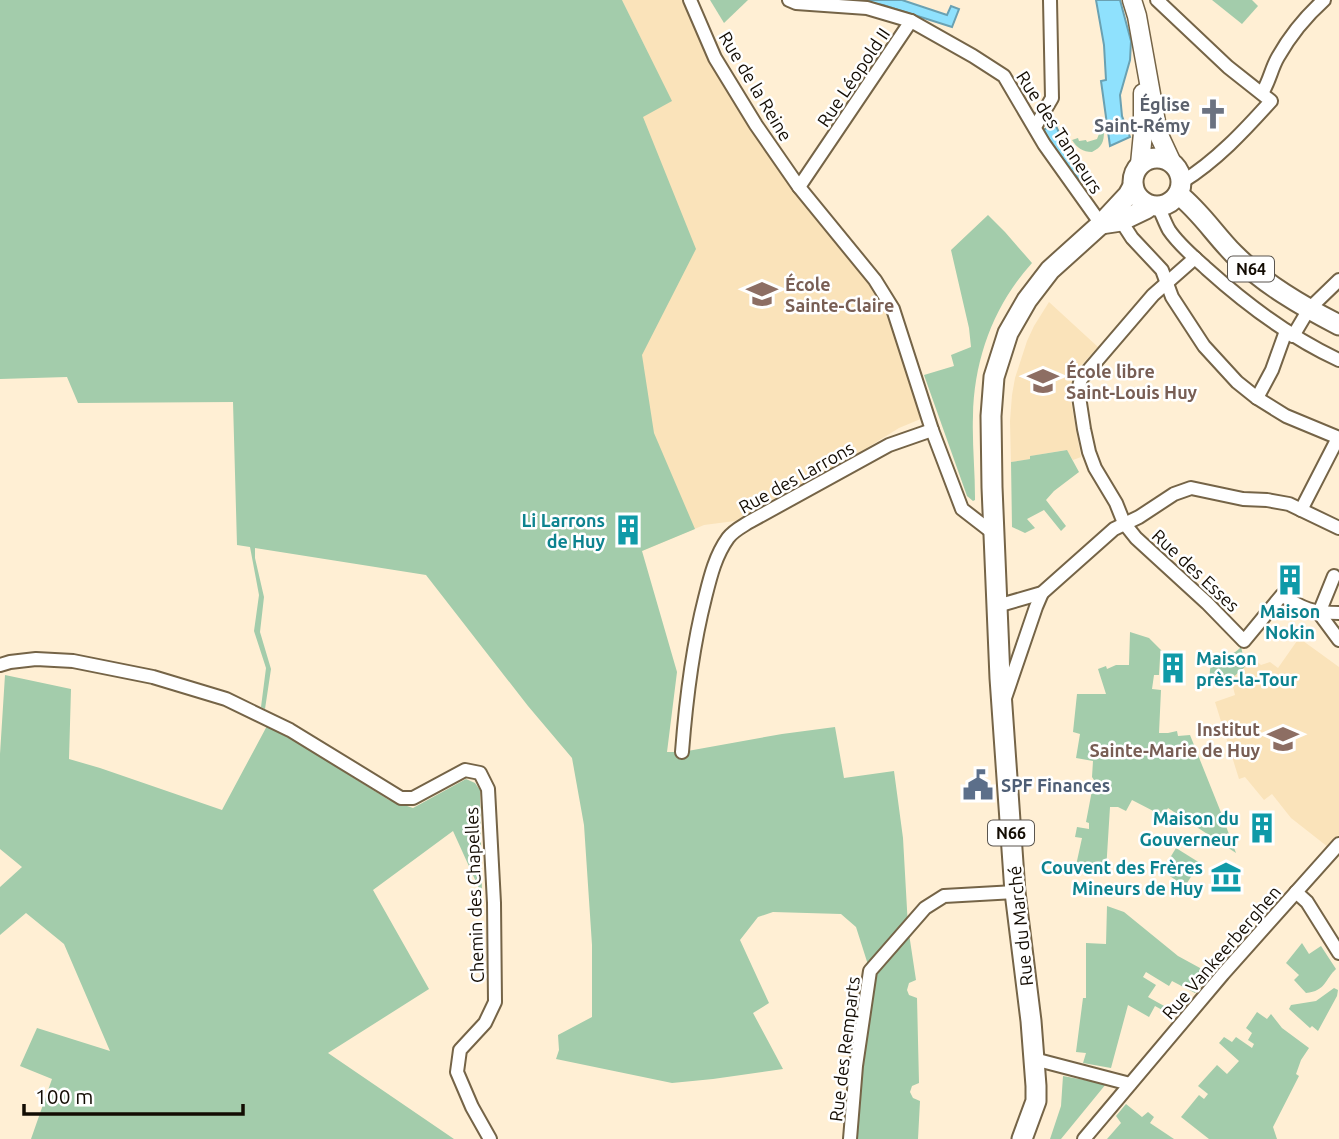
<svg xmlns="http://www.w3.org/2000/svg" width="1339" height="1139" viewBox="0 0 1339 1139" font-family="Ubuntu,sans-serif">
	<rect width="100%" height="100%" fill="#ffefd4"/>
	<!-- built -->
	<g fill="#fae3ba">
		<path d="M622,0H685L752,129L796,194L858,268L891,320L923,418L899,428L862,451L735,521L704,525L642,551L572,396L597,78L648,53Z"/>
		<path d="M1049,302L1098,347L1076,371L1069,391L1081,457L1073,460L1066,450L1031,456V459L1011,462L1010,421L1012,395L1015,378L1027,341L1034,326Z"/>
		<path d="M1299,638L1339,667V835L1328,847L1291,818L1272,794L1264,800L1245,777L1239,779L1215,702L1235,695L1231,679L1254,659L1261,665L1270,662L1278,668Z"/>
	</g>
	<!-- green -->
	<g fill="#a3ccab">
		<path d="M0,0H622L672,101L643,117L696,249L642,355L654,433L695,529L642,551L677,672L667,752H682L782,734L835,727L844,778L894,771L903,838L908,927L916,980L909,983L907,990L909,995L917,998L919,1083L912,1086L910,1092L913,1098L920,1101L918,1139H850L870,971L856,927L841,914L773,912L758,917L740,940L769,1003L753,1013L783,1069L713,1079L672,1083L556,1059L559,1050L558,1035L592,1017V945L584,825L572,758L528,706L426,575L255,548V558L264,597L260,632L271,669L265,709L261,707L266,668L254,631L259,595L250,547L237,545L233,402L78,403L67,377L0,379Z"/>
		<path d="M710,0H748L724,23Z"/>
		<path d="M1212,0H1252L1258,6L1242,24Z"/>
		<path d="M1104,131C1104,142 1102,147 1092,152C1083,152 1077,148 1072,140L1078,138L1079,141L1086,140L1087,142L1097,139L1099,134Z"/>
		<path d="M988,215L1005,232L1032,263C994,305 974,359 973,416C972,443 975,470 975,497V500L973,501L967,496L924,375L954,366L951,355L971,347L969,328L951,250Z"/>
		<path d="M1067,450L1079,472L1054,491L1046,500L1066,526L1061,531L1044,510L1027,519L1035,528L1025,533L1012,527L1011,462L1030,459V456Z"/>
		<path d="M1130,632L1149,638L1162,651L1160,658L1159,675H1154L1152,689L1161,690L1159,733H1168L1177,731L1178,736L1190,735L1220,810L1236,853L1168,808L1163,816L1132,800L1126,811L1118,807H1110L1106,871L1075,870L1082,838L1075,837L1077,827L1089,829V823L1086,822L1094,780L1092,777L1093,761L1076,758L1080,734L1073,732L1077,694H1106L1098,669L1106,666L1107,669L1116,665H1129Z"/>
		<path d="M1241,647L1244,659L1254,657V659L1231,679L1210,684C1210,680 1209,671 1211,666C1214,658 1234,656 1241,647Z"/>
		<path d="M5,675L71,689L69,759L100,768L222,810L268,724L389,800L413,808L466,779L475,783L480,790L482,895L453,831L373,890L429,989L328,1053L454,1139H31L52,1079L20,1066L37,1028L110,1051L64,944L26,913L0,935V887L22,867L0,849V754Z"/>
		<path d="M1176,848L1200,863L1185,886L1162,871Z"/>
		<path d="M1107,906L1124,912L1178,956L1211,974L1195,993L1172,981L1169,986L1146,972L1143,977L1156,985L1148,997L1166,1007L1164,1011L1155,1006L1149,1017L1128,1005L1111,1068L1083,1063L1086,1053L1076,1052L1083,998H1086V943L1106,944Z"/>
		<path d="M1302,943L1309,954L1321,946L1336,969C1325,979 1326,991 1306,993L1294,980L1299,975L1286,963Z"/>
		<path d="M1334,988L1338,990L1337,996L1318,1031L1312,1026L1310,1028L1289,1009L1291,1005L1316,1001Z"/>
		<path d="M1257,1012L1267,1019L1271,1014L1282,1028L1309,1048L1301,1060L1296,1074L1299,1076L1273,1127L1277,1139H1209L1181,1117L1199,1095L1204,1099L1208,1094L1198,1086L1217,1065L1227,1074L1239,1061L1219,1043L1224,1037L1232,1042L1236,1037L1252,1048L1254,1044L1248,1040L1252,1033L1246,1028Z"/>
		<path d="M1063,1076L1106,1084L1061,1139H1050L1061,1106Z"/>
		<path d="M1126,1104L1142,1117L1148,1112L1154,1117L1150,1123L1174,1139H1107L1121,1123L1116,1116Z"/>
	</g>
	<!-- water -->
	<g fill="#8fe1fd" stroke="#6aa1b2" stroke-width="2">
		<path d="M853,0H902L947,15L951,6L959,9L952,27L883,5Z"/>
		<path d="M1096,0H1120L1131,41L1130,60L1120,95L1122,116L1130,137L1110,146L1101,81L1106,80L1104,45Z"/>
		<path d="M1055,124L1071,158L1088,178L1080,181L1062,160L1043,130Z"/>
	</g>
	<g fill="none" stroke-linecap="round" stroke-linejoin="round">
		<!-- street casing -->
		<g stroke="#756447" stroke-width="16">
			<g id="street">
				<path d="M690,0L715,58L756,125L799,187L875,280L893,309L932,430L962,509L993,533"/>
				<path d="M789,0L796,3L867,8L911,21L973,56L1004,76L1044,144L1101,224"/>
				<path d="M1157,0L1228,67L1271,101C1244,131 1216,161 1182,182"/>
				<path d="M1262,93C1270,80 1271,69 1278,57C1291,34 1305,17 1324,0"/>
				<path d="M1035,127L1052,98L1050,0"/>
				<path d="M799,187L911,21"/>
				<path d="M1158,206C1162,214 1165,223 1169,230C1179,245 1194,257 1207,269C1247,305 1289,337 1339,360"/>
				<path d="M1121,221L1132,238L1162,270L1172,297L1204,346L1237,382L1257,398L1286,416L1339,438"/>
				<path d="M1195,258L1153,295L1081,379L1078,390L1084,429L1089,452L1095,468L1116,503L1124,523L1136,538L1207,603L1244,641L1282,595C1302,609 1314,613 1339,613"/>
				<path d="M1293,336L1309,309L1339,280"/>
				<path d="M1257,398L1272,370L1286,331"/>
				<path d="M1301,510L1338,438"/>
				<path d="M1334,576L1319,613L1339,640"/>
				<path d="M997,606L1042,593L1114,529L1139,517L1174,494L1191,488L1243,499L1267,500L1289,504L1339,528"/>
				<path d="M0,665L10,662L36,659L73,661L153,677L226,699L290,730L401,798H413L465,770L480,773L488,789L494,903L495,1002L485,1023L460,1050L457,1072L472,1107L490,1139"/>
				<path d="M1005,698L1036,607L1042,593"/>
				<path d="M682,752C686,700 692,649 705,598C710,578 715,556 728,538C733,531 741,527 749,522L889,445L932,430"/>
				<path d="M1296,892L1307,902L1339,953"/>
				<path d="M1034,1059L1130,1084"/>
				<path d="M850,1139L856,1066L870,971L925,908L944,896L1015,892"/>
				<path d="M1084,1139L1223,974L1339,844"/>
			</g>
		</g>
		<!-- secondary casing -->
		<g stroke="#756447" stroke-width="21">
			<g id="secondary">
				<path d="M1132,0L1137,16L1158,133L1171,161"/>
				<path d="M1140,164L1143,133V93"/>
			</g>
		</g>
		<!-- primary casing -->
		<g stroke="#756447" stroke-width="23">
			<g id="primary">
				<circle cx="1157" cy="182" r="24"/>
				<path d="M1178,194C1200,211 1215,235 1234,254C1264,284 1302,306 1339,325"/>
				<path d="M1101,224L1121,221L1146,209L1148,205"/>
				<path d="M1022,1139L1036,1101V1086L1031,1021L1015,892L1000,678L992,487L991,416L994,377L1008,333L1027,300L1050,270L1101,224L1128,195L1133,186"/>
			</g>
		</g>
		<!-- street -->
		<use href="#street" stroke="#fff" stroke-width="12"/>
		<!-- secondary -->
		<use href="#secondary" stroke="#fff" stroke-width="18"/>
		<!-- primary -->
		<use href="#primary" stroke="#fff" stroke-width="19"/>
	</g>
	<!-- icons -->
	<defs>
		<g id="church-bare" transform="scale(2.415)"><path d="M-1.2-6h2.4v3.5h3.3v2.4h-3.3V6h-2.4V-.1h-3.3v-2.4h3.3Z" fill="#6b7280" stroke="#fff" stroke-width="2.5" paint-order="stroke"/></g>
		<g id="school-bare" transform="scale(2.415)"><path d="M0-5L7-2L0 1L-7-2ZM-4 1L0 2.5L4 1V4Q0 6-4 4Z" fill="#8d6e63" stroke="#fff" stroke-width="2.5" paint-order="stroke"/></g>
		<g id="building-bare" transform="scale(2.415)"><path d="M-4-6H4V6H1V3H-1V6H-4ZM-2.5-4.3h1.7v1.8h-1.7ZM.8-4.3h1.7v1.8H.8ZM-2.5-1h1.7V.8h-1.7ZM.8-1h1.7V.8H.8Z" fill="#0f9aa8" stroke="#fff" stroke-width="2.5" paint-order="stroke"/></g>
		<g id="civic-bare" transform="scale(2.415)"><path d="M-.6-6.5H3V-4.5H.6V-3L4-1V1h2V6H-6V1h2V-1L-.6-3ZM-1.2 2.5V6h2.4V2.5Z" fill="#5c6f8a" stroke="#fff" stroke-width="2.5" paint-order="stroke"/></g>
		<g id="museum-bare" transform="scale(2.415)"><path d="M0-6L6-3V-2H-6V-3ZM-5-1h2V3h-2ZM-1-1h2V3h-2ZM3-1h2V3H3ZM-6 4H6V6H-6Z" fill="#0f9aa8" stroke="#fff" stroke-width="2.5" paint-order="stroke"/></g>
	</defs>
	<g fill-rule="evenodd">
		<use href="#church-bare" x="1213" y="114"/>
		<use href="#school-bare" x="762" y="294"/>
		<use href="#school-bare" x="1043" y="381"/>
		<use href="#building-bare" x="628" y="530"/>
		<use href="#building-bare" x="1290" y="580"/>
		<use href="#building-bare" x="1173" y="668"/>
		<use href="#school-bare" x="1283" y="739"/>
		<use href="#civic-bare" x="978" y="785"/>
		<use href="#building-bare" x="1262" y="828"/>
		<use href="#museum-bare" x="1226" y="877"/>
	</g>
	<g text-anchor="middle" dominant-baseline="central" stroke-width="5" stroke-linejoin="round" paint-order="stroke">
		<!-- shield labels -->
		<g fill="#fff" stroke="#5a554f" stroke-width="2">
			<rect x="1228" y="256.5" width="46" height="25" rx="5"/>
			<rect x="988" y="820.5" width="46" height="25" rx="5"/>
		</g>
		<g font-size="16" font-weight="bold" fill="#130c03">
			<text x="1251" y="269">N64</text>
			<text x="1011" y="833">N66</text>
		</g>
		<!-- street labels -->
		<g font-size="18" fill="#130c03" stroke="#fff">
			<text transform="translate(853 77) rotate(-56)">Rue Léopold II</text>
			<text transform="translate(756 86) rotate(59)">Rue de la Reine</text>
			<text transform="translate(1060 132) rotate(57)">Rue des Tanneurs</text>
			<text transform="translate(796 477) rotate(-29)">Rue des Larrons</text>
			<text transform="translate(1196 570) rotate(43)">Rue des Esses</text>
			<text transform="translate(474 895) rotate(-92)">Chemin des Chapelles</text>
			<text transform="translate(1020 926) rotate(-96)">Rue du Marché</text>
			<text transform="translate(1221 952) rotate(-49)">Rue Vankeerberghen</text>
			<text transform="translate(844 1049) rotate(-83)">Rue des Remparts</text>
		</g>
		<!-- worship labels -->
		<g font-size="18" font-weight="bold" fill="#5b616d" stroke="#fff" text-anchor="end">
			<text x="1190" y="104">Église<tspan x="1190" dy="21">Saint-Rémy</tspan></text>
		</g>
		<!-- education labels -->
		<g font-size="18" font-weight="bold" fill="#785e54" stroke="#fff" text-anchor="start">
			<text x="785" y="284">École<tspan x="785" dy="21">Sainte-Claire</tspan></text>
			<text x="1066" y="371">École libre<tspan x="1066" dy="21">Saint-Louis Huy</tspan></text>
			<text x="1260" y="729" text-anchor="end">Institut<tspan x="1260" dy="21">Sainte-Marie de Huy</tspan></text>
		</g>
		<!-- culture labels -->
		<g font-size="18" font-weight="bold" fill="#0d838f" stroke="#fff" text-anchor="end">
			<text x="605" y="520">Li Larrons<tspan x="605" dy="21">de Huy</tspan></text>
			<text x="1290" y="611" text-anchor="middle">Maison<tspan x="1290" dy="21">Nokin</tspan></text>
			<text x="1196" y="658" text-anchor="start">Maison<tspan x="1196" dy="21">près-la-Tour</tspan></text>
			<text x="1239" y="818">Maison du<tspan x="1239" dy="21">Gouverneur</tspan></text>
			<text x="1203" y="867">Couvent des Frères<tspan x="1203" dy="21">Mineurs de Huy</tspan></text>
		</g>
		<!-- service labels -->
		<g font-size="18" font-weight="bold" fill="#4e5e75" stroke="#fff" text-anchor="start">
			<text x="1001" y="785">SPF Finances</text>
		</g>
	</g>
	<!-- scale -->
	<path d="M24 1104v10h219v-10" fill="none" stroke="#130c03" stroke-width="3.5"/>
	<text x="35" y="1104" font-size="21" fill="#130c03" stroke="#ffffff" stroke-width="5" paint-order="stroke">100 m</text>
</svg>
